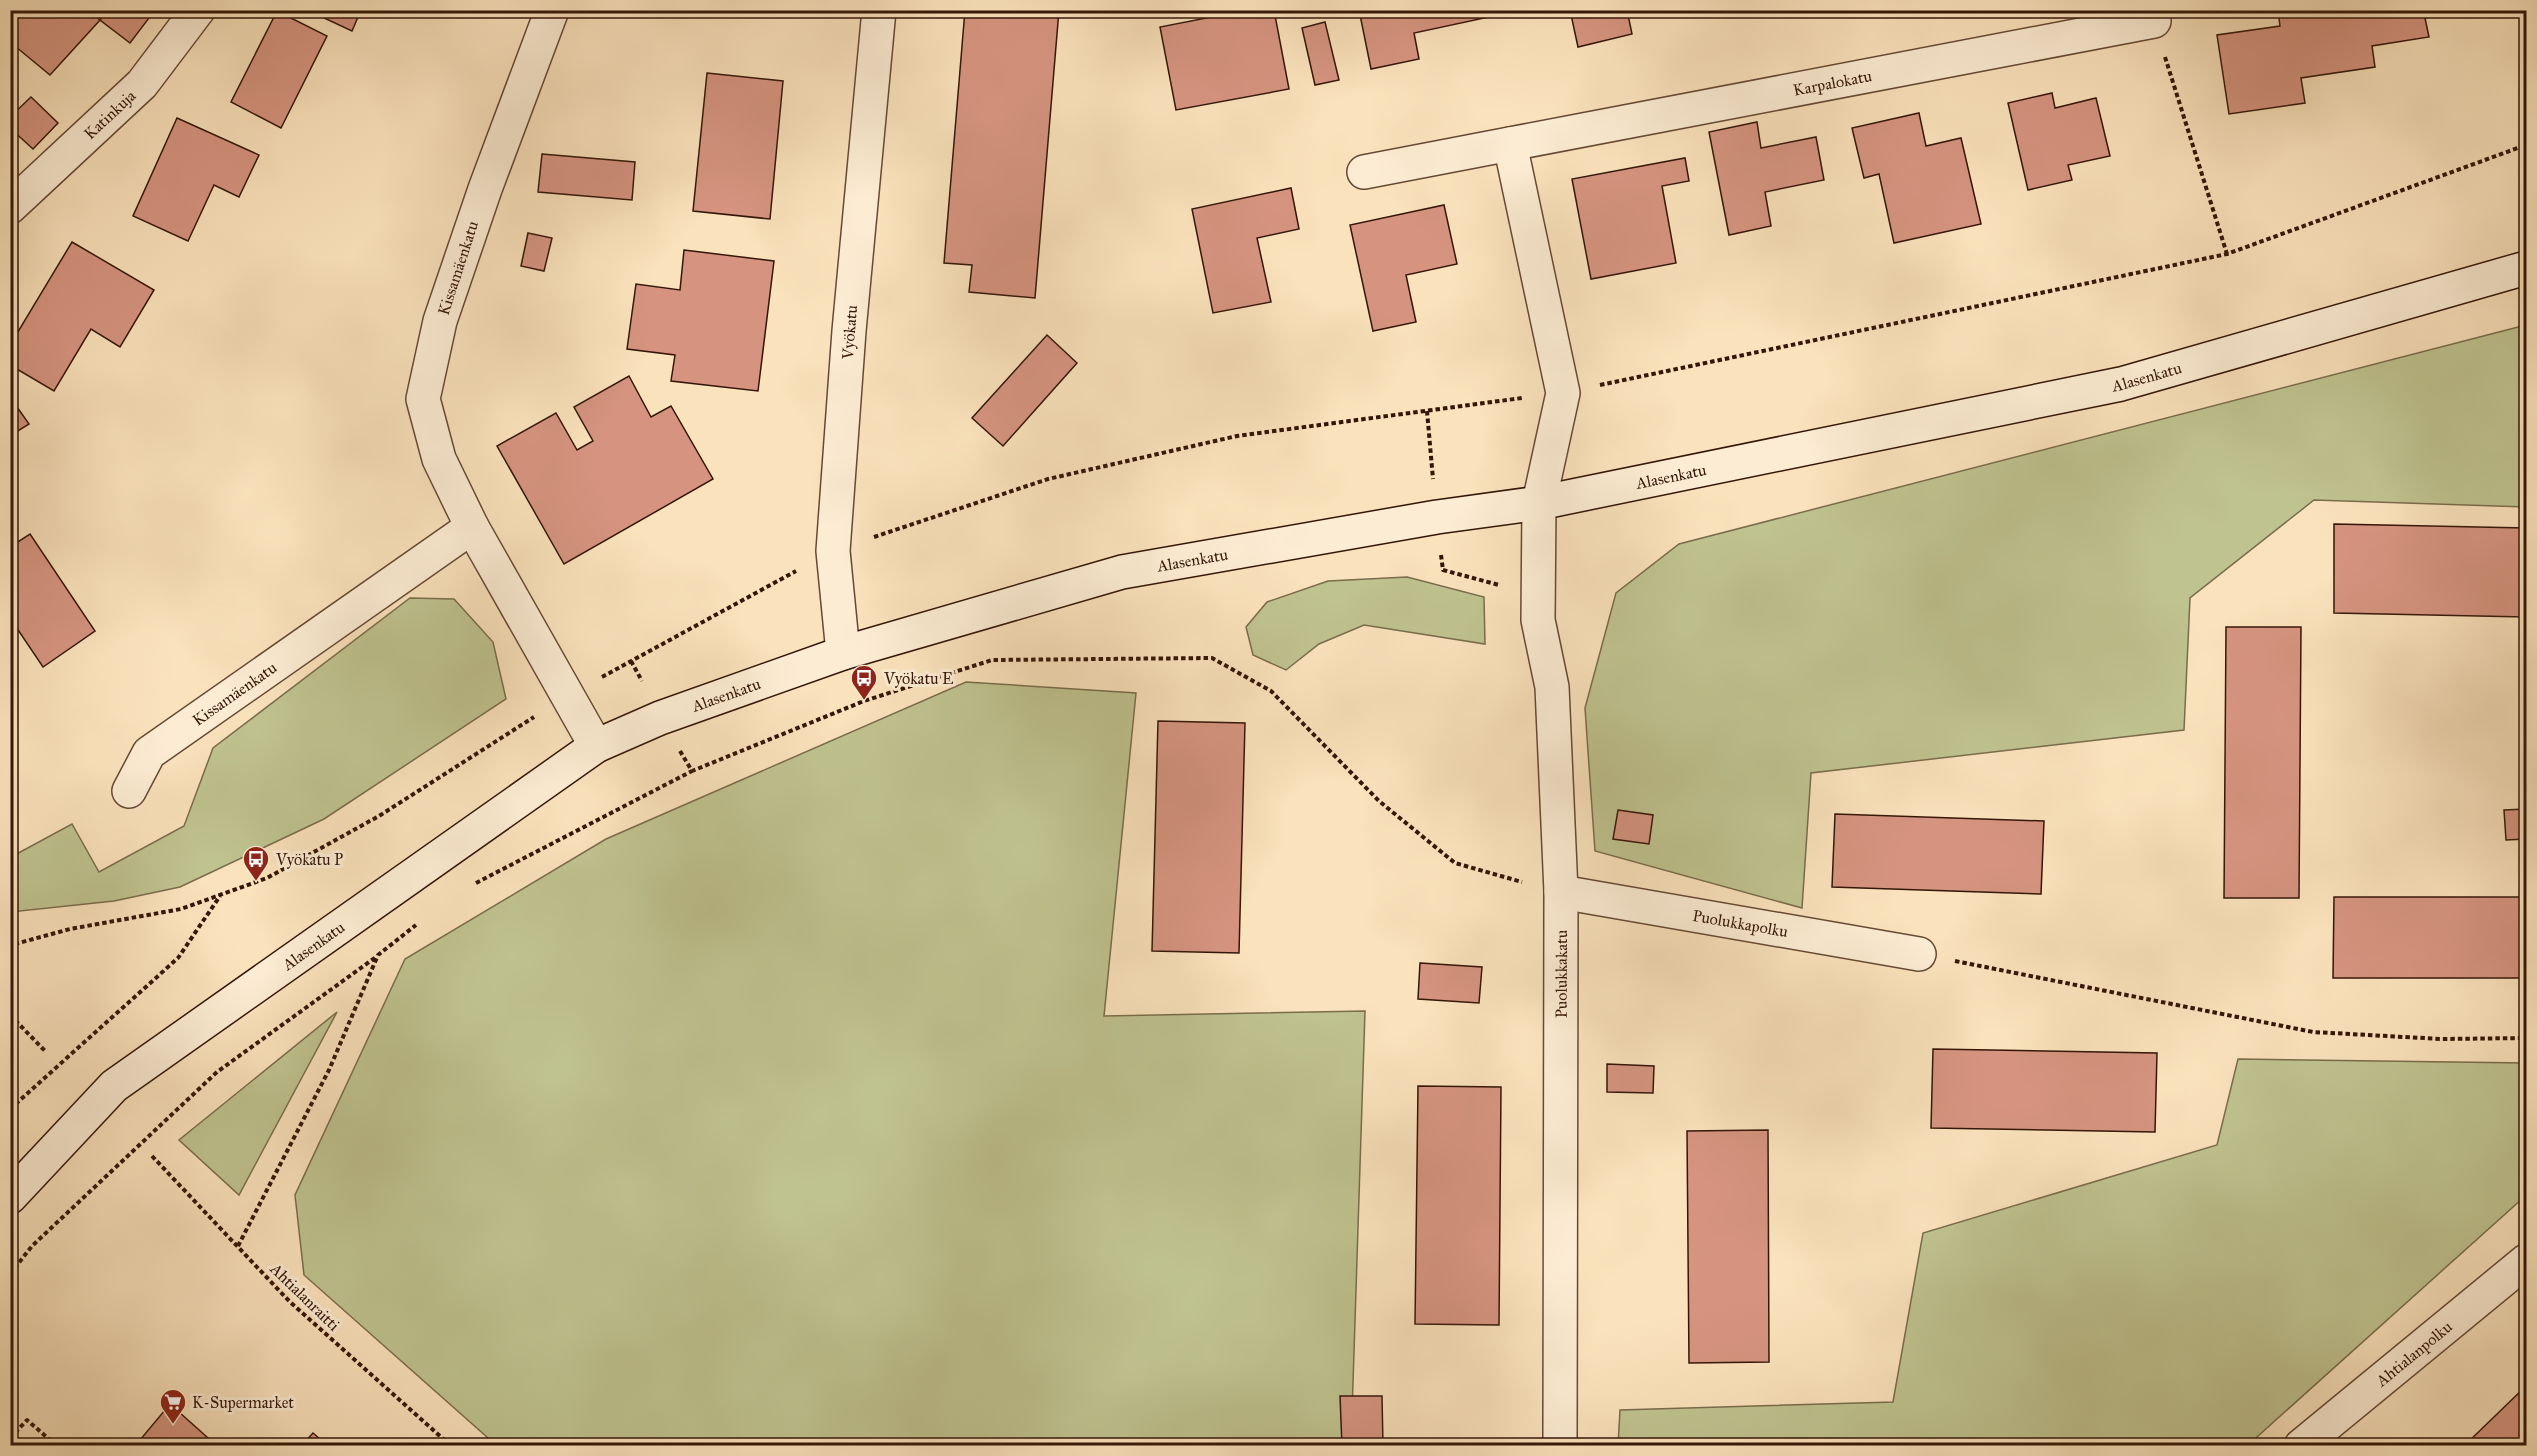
<svg xmlns="http://www.w3.org/2000/svg" width="2537" height="1456" viewBox="0 0 2537 1456" font-family="'IM FELL Great Primer',serif">
	<rect width="100%" height="100%" fill="#fae2bc"/>
	<filter id="stains"><feTurbulence type="fractalNoise" baseFrequency=".00333" numOctaves="4"/><feColorMatrix values="0 0 0 0 .2 0 0 0 0 .09 0 0 0 0 .02 0 0 0 .5 -.17"/></filter>
	<radialGradient id="worn" r=".72"><stop offset=".6" stop-color="#630" stop-opacity="0"/><stop offset="1" stop-color="#630" stop-opacity=".3"/></radialGradient>
	<!-- green -->
	<g fill="#bfc390" stroke="#7a6c4c" stroke-width="1.5">
		<path d="M2526,325V507L2314,500L2190,598L2184,730L1811,773L1802,908L1595,851L1585,708L1616,593L1679,544Z"/>
		<path d="M1407,577L1484,597L1485,644L1364,625L1319,644L1286,670L1253,655L1246,627L1267,602L1328,581Z"/>
		<path d="M410,598L454,599L493,642L506,699L324,819L180,887L114,901L11,912V857L72,824L99,872L184,826L213,748Z"/>
		<path d="M966,682L1136,693L1104,1016L1365,1011L1351,1445H496L304,1275L295,1195L405,959L606,839Z"/>
		<path d="M337,1012L239,1195L179,1140Z"/>
		<path d="M2238,1059L2526,1063V1192L2523,1198L2248,1445H1618L1620,1410L1893,1402L1923,1233L2217,1145Z"/>
	</g>
	<!-- building -->
	<g fill="#d69480" stroke="#341608" stroke-width="1.5">
		<path d="M10,10H88L100,20L50,75L10,42Z"/>
		<path d="M107,10H139L149,18L130,43L100,20Z"/>
		<path d="M307,10H361L352,31Z"/>
		<path d="M965,10H1059L1035,298L969,292L972,265L944,263Z"/>
		<path d="M1247,10H1274L1289,89L1176,110L1160,27Z"/>
		<path d="M1359,10H1487L1489,17L1414,33L1419,59L1371,69Z"/>
		<path d="M1570,10H1627L1632,34L1578,47Z"/>
		<path d="M2278,10H2474L2425,18L2429,37L2372,46L2375,67L2301,78L2305,103L2229,114L2217,35L2280,26Z"/>
		<path d="M277,11L327,36L281,128L231,102Z"/>
		<path d="M1325,22L1339,80L1315,85L1302,28Z"/>
		<path d="M707,73L783,81L770,219L693,211Z"/>
		<path d="M2052,93L2055,108L2096,98L2110,156L2068,165L2072,180L2028,190L2008,103Z"/>
		<path d="M31,97L58,123L33,149L10,128V117Z"/>
		<path d="M1919,113L1926,146L1961,138L1981,224L1894,243L1879,174L1864,178L1852,128Z"/>
		<path d="M177,118L259,155L239,197L214,185L188,241L133,216Z"/>
		<path d="M1757,122L1761,148L1816,137L1824,180L1765,192L1771,226L1729,235L1709,132Z"/>
		<path d="M542,154L635,162L632,200L538,192Z"/>
		<path d="M1685,158L1689,181L1662,186L1676,263L1591,279L1572,179Z"/>
		<path d="M1291,188L1299,229L1257,238L1271,302L1213,313L1192,209Z"/>
		<path d="M1444,205L1457,264L1406,275L1416,322L1373,331L1350,225Z"/>
		<path d="M528,233L552,238L544,271L521,266Z"/>
		<path d="M72,242L154,290L120,347L91,329L54,391L10,365V345Z"/>
		<path d="M684,250L774,261L758,391L671,381L675,355L627,349L636,284L680,290Z"/>
		<path d="M1047,335L1077,363L1003,446L972,418Z"/>
		<path d="M629,376L651,417L671,406L713,479L564,564L497,446L556,413L577,450L593,441L574,407Z"/>
		<path d="M10,397L29,424L10,436Z"/>
		<path d="M2334,524L2526,528V617L2334,613Z"/>
		<path d="M30,534L95,631L43,667L10,618V547Z"/>
		<path d="M2226,627H2301L2299,898H2224Z"/>
		<path d="M1158,721L1245,723L1239,953L1152,951Z"/>
		<path d="M2526,735V769H2522Z"/>
		<path d="M2526,809V839L2506,840L2504,810Z"/>
		<path d="M1618,810L1653,815L1649,844L1613,839Z"/>
		<path d="M1835,814L2044,821L2041,894L1832,887Z"/>
		<path d="M2334,897H2526V978H2333Z"/>
		<path d="M1420,963L1482,967L1479,1003L1418,999Z"/>
		<path d="M1933,1049L2157,1053L2155,1132L1931,1128Z"/>
		<path d="M1607,1064L1654,1066L1653,1093L1607,1092Z"/>
		<path d="M1418,1086L1501,1087L1499,1325L1415,1324Z"/>
		<path d="M1768,1130L1769,1362L1689,1363L1687,1131Z"/>
		<path d="M2526,1386V1446H2464Z"/>
		<path d="M1340,1396H1382L1383,1446H1342Z"/>
		<path d="M170,1404L217,1446H135Z"/>
		<path d="M313,1433L328,1446H301Z"/>
	</g>
	<g fill="none" stroke-linecap="round" stroke-linejoin="round">
		<!-- street casing -->
		<g stroke="#664935" stroke-width="36">
			<g id="street">
				<path d="M552,10L485,189L440,321L423,399L439,459L472,527L596,746"/>
				<path d="M1364,172L1510,144"/>
				<path id="s1" d="M10,207L142,84L198,10"/>
				<path id="s2" d="M843,653L833,551L849,331L879,10"/>
				<path id="s3" d="M129,791L149,753L472,527"/>
				<path id="s4" d="M1561,892L1919,954"/>
				<path id="s5" d="M1560,1446L1561,892L1552,687L1538,620L1539,503L1563,393L1510,144L2154,21"/>
				<path id="s6" d="M2301,1446L2526,1261"/>
			</g>
		</g>
		<!-- secondary casing -->
		<g stroke="#341608" stroke-width="36">
			<g id="secondary">
				<path id="s7" d="M10,1197L114,1086L596,746L660,718L843,653L1122,572L1437,517L1539,503L2121,384L2526,268"/>
			</g>
		</g>
		<!-- path -->
		<g stroke="#341608" stroke-width="4" stroke-dasharray="4.5 3" stroke-linecap="butt">
			<path d="M2165,57L2227,254"/>
			<path d="M1600,385L2227,254L2526,145"/>
			<path d="M1427,411L1433,479"/>
			<path d="M874,537L1048,479L1237,436L1522,398"/>
			<path d="M1441,555L1443,570L1499,585"/>
			<path d="M631,661L642,681"/>
			<path d="M602,677L796,571"/>
			<path d="M680,751L692,771L864,701L992,660L1212,658L1271,691L1379,801L1455,863L1522,882"/>
			<path d="M476,883L692,771"/>
			<path d="M10,950L15,944L70,929L181,909L267,878L379,816L534,717"/>
			<path d="M1955,961L2313,1032L2441,1039L2526,1038"/>
			<path d="M10,1015L46,1052"/>
			<path d="M10,1109L178,958L220,896"/>
			<path d="M152,1156L290,1302L451,1446"/>
			<path d="M238,1246L329,1070L378,955L416,925"/>
			<path d="M10,1274L32,1246L217,1072L376,957"/>
			<path d="M10,1438L27,1420L57,1446"/>
		</g>
		<!-- street -->
		<use href="#street" stroke="#fcecd3" stroke-width="33"/>
		<!-- secondary -->
		<use href="#secondary" stroke="#fcecd3" stroke-width="33"/>
	</g>
	<!-- icons -->
	<defs>
		<g id="bus-pin" transform="scale(1.35)"><path d="M0 17L-7.5 6A9.5 9.5 0 1 1 7.5 6Z" fill="#8f2418" stroke="#fcecd3"/><path d="M-5-6H5V4H4V6H2V4H-2V6H-4V4H-5ZM-3.5-4V0h7V-4ZM-3.5 1.2v1.5H-2V1.2ZM2 1.2v1.5H3.5V1.2Z" fill="#fff"/></g>
		<g id="supermarket-pin" transform="scale(1.35)"><path d="M0 17L-7.5 6A9.5 9.5 0 1 1 7.5 6Z" fill="#8f2418" stroke="#fcecd3"/><path d="M-6-5.5h2.5l.6 2H6L4.5 2H-2.5L-4.4-4H-6ZM-1.5 3.2a1.3 1.3 0 1 0 .1 0ZM3 3.2a1.3 1.3 0 1 0 .1 0Z" fill="#fff"/></g>
	</defs>
	<g fill-rule="evenodd">
		<use href="#bus-pin" x="864" y="678"/>
		<use href="#bus-pin" x="256" y="859"/>
		<use href="#supermarket-pin" x="173" y="1402"/>
	</g>
	<g text-anchor="middle" dominant-baseline="central" stroke-width="6" stroke-linejoin="round" paint-order="stroke">
		<!-- street labels -->
		<g font-size="16" fill="#341608" stroke="#fcecd3">
			<text stroke="none"><textPath href="#s5" startOffset="1640">Karpalokatu</textPath></text>
			<text stroke="none"><textPath href="#s1" startOffset="136">Katinkuja</textPath></text>
			<text transform="translate(458 268) rotate(-72)">Kissamäenkatu</text>
			<text stroke="none"><textPath href="#s2" startOffset="322">Vyökatu</textPath></text>
			<text stroke="none"><textPath href="#s7" startOffset="2340">Alasenkatu</textPath></text>
			<text stroke="none"><textPath href="#s7" startOffset="1854">Alasenkatu</textPath></text>
			<text stroke="none"><textPath href="#s7" startOffset="1368">Alasenkatu</textPath></text>
			<text stroke="none"><textPath href="#s3" startOffset="147">Kissamäenkatu</textPath></text>
			<text stroke="none"><textPath href="#s7" startOffset="882">Alasenkatu</textPath></text>
			<text stroke="none"><textPath href="#s4" startOffset="182">Puolukkapolku</textPath></text>
			<text stroke="none"><textPath href="#s7" startOffset="396">Alasenkatu</textPath></text>
			<text stroke="none"><textPath href="#s5" startOffset="472">Puolukkakatu</textPath></text>
			<text transform="translate(305 1297) rotate(44)">Ahtialanraitti</text>
			<text stroke="none"><textPath href="#s6" startOffset="146">Ahtialanpolku</textPath></text>
		</g>
		<!-- poi labels -->
		<g font-size="16" fill="#341608" stroke="#fcecd3" text-anchor="start">
			<text x="884" y="678">Vyökatu E</text>
			<text x="276" y="859">Vyökatu P</text>
			<text x="192" y="1402">K-Supermarket</text>
		</g>
	</g>
	<!-- margin -->
	<rect width="2537" height="1456" fill="none" stroke="#fae2bc" stroke-width="36"/>
	<rect x="12" y="12" width="2513" height="1432" fill="none" stroke="#341608" stroke-width="3"/>
	<rect x="18" y="18" width="2501" height="1420" fill="none" stroke="#341608" stroke-width="1.5"/>
	<rect width="100%" height="100%" filter="url(#stains)"/>
	<rect width="100%" height="100%" fill="url(#worn)"/>
</svg>
